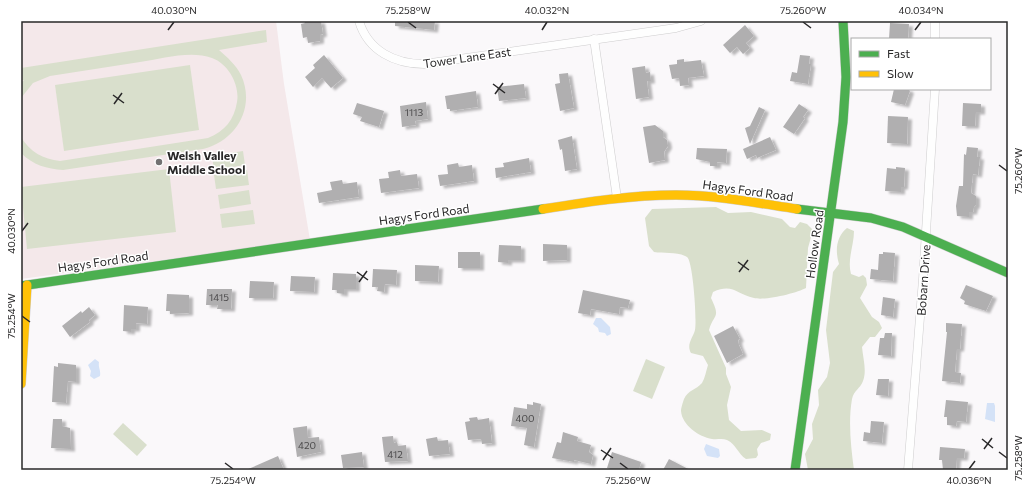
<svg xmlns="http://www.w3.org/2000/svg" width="1029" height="491" viewBox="0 0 1029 491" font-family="Commissioner,sans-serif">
	<defs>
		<filter id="shadow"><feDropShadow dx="4" dy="2.5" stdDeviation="1" flood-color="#0004"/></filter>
	</defs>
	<rect width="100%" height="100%" fill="#faf8fa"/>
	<!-- education -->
	<path fill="#f4e8ea" d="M21,21H276L284,84L310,240L21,279Z"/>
	<!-- green -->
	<g fill="#d9dfcc">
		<path d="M266,30L267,42L219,50C227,57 236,65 241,75C256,107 236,141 203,149L63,170C47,169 33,165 21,153V137C30,152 43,159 60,161L208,138C225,131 234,120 237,102C240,86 229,64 212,58C190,50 162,59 140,62C110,67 80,71 50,76L33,83L21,98V83L24,80H21V68Z"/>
		<path d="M190,65L199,130L64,151L55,85Z"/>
		<path d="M243,151L245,165L214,170L212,156Z"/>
		<path d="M169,169L176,232L27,249L21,187Z"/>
		<path d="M247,170L249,185L216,189L214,175Z"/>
		<path d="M249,190L251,204L220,209L218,195Z"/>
		<path d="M716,207L728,213L751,212L782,219L790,227L795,228L800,222L807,224L813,230L808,248L806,288C797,293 765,301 754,298C736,294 733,283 713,292L711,298C721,319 714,313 709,330L726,368V374L731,387L727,405L729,420L741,431L762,430L771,434L770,440L761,443L757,449L758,455L756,458L746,459C738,454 736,444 727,440C722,438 717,440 712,439C699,437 682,425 681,411C681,408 683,402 684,399C688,390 696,390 702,383C705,378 706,371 708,365L703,356L691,353C686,344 693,338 695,330C697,320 693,261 687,257C677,251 664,254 654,252L649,246L645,218L652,209Z"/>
		<path d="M253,210L255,224L222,228L220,214Z"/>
		<path d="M847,228L854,231C854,245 847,260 851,274L859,277L863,275L866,278L867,285L860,298L872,317L879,322L882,328L875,337H870L862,347C863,358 867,371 863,381C860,389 854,390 852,399C848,422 851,447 854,470H808L805,454L813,439L812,424L819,405L818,390L827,377L830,363L826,330L833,272L839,264C835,251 836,237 847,228Z"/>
		<path d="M646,359L665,367L652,399L633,391Z"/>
		<path d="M123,423L147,445L137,456L113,434Z"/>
	</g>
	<!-- water -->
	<g fill="#d4e2f7">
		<path d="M596,318H601L610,327L611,334L607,336L605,333L599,332L598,328L593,324Z"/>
		<path d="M95,359L99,362C98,368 101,370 100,376L94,379L90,376L91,371L88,365Z"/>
		<path d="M987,403H994L995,406V422L985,419Z"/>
		<path d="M706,444L719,449L720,456L718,458L707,456L704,449Z"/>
	</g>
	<!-- building -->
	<g fill="#b0afb0" filter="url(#shadow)">
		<path d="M304,21H321L323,34L320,35V41L308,43L307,37L303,38L301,24L305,23Z"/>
		<path d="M395,21H435L434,30L395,26Z"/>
		<path d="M890,23L909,24L908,39H889Z"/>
		<path d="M745,25L754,36L746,43L750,48L743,54L737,47L730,53L723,45Z"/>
		<path d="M324,55L343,78L331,88L322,78L313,87L305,77L315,68L313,65Z"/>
		<path d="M800,55L810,56L809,64H811L808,84L790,81L792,72L797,73Z"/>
		<path d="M684,59V62L701,60L704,76L688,78L689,85L680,86L679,78L672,79L669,65L677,64V60Z"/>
		<path d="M645,66L646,73L650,72L651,81H647L649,97L636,99L632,68Z"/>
		<path d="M568,73L574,108L560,111L555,84L560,83L559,74Z"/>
		<path d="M524,84L526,98L499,101L497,87Z"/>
		<path d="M894,89H908L910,91L905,105L891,102Z"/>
		<path d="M476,91L478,107L450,111V109H447L445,96Z"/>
		<path d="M426,102L428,119L415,121L416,125L402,127L400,106Z"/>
		<path d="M357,103L384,111L379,127L360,121L362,117L353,114Z"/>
		<path d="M963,103L981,104V112H976L975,126H962Z"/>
		<path d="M799,104L808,110L803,117L805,118L794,134L783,127Z"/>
		<path d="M759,107L765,110L750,144L745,128L750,126Z"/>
		<path d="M888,116L908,117L907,144L887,143Z"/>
		<path d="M655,125L663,131V137L667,140L668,146L664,152L665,160L649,163L643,127Z"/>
		<path d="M572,136L577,169L565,171L562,149L560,150L558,140Z"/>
		<path d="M770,137L776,150L757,158L756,155L747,159L743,149Z"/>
		<path d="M967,147L978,148L977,157H980L978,175L973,174L971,193L976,196V205L974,207L973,212H969V217L957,216L956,206L959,186H963L964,154L966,155Z"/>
		<path d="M697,148L727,149L726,163L717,162V166H710V162L696,159Z"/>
		<path d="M529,158L531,172L496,178L495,168L504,167L503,163Z"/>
		<path d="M458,163L459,167L472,165L474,181L440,186L438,175L448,174L447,165Z"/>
		<path d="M896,167L905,168L904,187H901V192L885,191L887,168L896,169Z"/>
		<path d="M400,170L401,176L417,174L419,188L381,193L379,179L389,178L388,172Z"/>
		<path d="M342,180L343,184L357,182L359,197L319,203L317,193L332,190L330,182Z"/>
		<path d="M543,244L567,245V260L543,261Z"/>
		<path d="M499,245L521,246V260H508V263L498,262Z"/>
		<rect x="458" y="252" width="22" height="16"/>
		<path d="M883,252L895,253L893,281L870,279L871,269L878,270L879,254H883Z"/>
		<path d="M415,265L439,266L438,282L415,281Z"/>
		<path d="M373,269L397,270L396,285L385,284L384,292L377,291L378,287H372Z"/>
		<path d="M333,273L356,274V289H344V294L337,293V290H332Z"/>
		<path d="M291,276L315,277L314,292L290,291Z"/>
		<path d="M250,281L274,282L273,298H249Z"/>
		<path d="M966,285L993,296L986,311L964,304L965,301L960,298Z"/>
		<path d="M207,289H232L231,309H217L218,305H206Z"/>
		<path d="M583,290L630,300L628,308L620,307L619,314L591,309L590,315L578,313Z"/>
		<path d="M167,294L189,295V313L170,314V311H166Z"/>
		<path d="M883,297L895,299L893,317L881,315Z"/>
		<path d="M124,305L148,307L147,324L136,323V329H131V332L123,331Z"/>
		<path d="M89,307L95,315L89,320L90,322L70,337L62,326L81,311L82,313Z"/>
		<path d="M946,323L962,324L960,349H957L955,372L961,373L960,383L942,381L947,332H946Z"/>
		<path d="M733,326L740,339L738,340L739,345L743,354L727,363L714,336Z"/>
		<path d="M885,333H892L891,356L878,355L880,338H884Z"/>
		<path d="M58,363L76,365V382L68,381L66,403L52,402L54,366L58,367Z"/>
		<path d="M878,379H889L888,396L876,395Z"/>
		<path d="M946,400L968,402L966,422L957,421L956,426L947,425V417H944Z"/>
		<path d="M533,402L541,404L534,447L524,445L527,428L511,426L514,407L527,409V404L533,405Z"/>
		<path d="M477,417L478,420L489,418L492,443L482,444L481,439L468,440L465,422L470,421L469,418Z"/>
		<path d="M53,419H62V426L70,428L71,449L51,448Z"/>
		<path d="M871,421L884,422L882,443L863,441L864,432L870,433Z"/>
		<path d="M307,426L308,438L319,437L321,452L297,457L293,428Z"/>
		<path d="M563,432L578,437L577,441L591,445L589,452L593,455L591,464L574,460V462L552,458L557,442L561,443Z"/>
		<path d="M393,436L394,443L397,442L398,446L406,445L408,461L385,462L382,437Z"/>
		<path d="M437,437L438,441L448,440L450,454L429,456L426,439Z"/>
		<path d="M940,447L965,449L964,458H957L956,470H943L942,460H939Z"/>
		<path d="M362,452L364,467L343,468L341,455Z"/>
		<path d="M612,452L641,462L639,470H614L607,468Z"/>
		<path d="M278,456L284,470H246Z"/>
		<path d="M669,459L690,470H663Z"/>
	</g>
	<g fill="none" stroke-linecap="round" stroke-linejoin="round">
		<!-- street casing -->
		<g stroke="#cecdce" stroke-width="9">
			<g id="street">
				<path d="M359,21C368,51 395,64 424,64L676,28L701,21"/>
				<path d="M935,21V39"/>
				<path d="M594,39L617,198"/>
				<path d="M908,470L923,279L935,89"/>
			</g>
		</g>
		<!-- fast casing -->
		<g stroke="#cecdce" stroke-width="10">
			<g id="fast">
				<path d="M797,209L871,218L903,227L1008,273"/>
				<path d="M21,286L543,209"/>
				<path d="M795,470L843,122L846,77L843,21"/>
			</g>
		</g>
		<!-- slow casing -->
		<g stroke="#cecdce" stroke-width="10">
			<g id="slow">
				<path d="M543,209C587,202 631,195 676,195C716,195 757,203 797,209"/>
				<path d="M21,384L27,285"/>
			</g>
		</g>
		<!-- street -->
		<use href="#street" stroke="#fefefe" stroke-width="8"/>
		<!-- fast -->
		<use href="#fast" stroke="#4caf50" stroke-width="9"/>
		<!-- slow -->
		<use href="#slow" stroke="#ffc107" stroke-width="9"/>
	</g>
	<!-- ticks -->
	<path fill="none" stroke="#292829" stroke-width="1.5" d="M408,22L416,28M803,22L811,28M168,30L174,22M542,30L547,22M915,30L921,22M493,84L505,93M495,94L503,83M113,95L124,103M114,104L122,93M999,165L1007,171M22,231L28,223M738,262L749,270M357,272L368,280M739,272L748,260M359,282L367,271M22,316L30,322M982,439L993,448M984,449L992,438M601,450L613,458M999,452L1007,458M603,460L611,448M225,463L233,469M620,463L628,469M969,469L975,461"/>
	<!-- markers -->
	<circle fill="#727172" stroke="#fff" stroke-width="1.5" cx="159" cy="162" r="4"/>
	<g text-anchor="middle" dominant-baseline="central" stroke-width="3" stroke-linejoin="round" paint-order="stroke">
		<!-- number labels -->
		<g font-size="10" fill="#4b4a4b">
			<text x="414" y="112">1113</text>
			<text x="219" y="297">1415</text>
			<text x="525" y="418">400</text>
			<text x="307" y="445">420</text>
			<text x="395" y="454">412</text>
		</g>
		<!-- street labels -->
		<g font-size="12" fill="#292829" stroke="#fff">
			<text transform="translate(467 57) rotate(-8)">Tower Lane East</text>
			<text transform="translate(748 190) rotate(8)">Hagys Ford Road</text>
			<text transform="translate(424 214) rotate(-8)">Hagys Ford Road</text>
			<text transform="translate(814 244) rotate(-82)">Hollow Road</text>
			<text transform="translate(103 261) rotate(-8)">Hagys Ford Road</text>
			<text transform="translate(923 280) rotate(-86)">Bobarn Drive</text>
		</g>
		<!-- poi labels -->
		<g font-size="12" font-weight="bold" fill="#292829" stroke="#fff" text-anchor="start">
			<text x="167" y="155">Welsh Valley<tspan x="167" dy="14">Middle School</tspan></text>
		</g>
	</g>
	<!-- border -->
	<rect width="1029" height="491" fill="none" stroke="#ffffff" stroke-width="44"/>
	<!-- legend -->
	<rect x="851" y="38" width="140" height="52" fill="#ffffff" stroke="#a9a9a9"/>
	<rect x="859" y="51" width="20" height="6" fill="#4caf50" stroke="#a9a9a9"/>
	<text x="887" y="58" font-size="12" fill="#292829">Fast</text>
	<rect x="859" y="71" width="20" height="6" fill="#ffc107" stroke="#a9a9a9"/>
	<text x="887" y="78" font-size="12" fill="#292829">Slow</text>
	<rect x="22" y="22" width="985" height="447" fill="none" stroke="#292829" stroke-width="1.5"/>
	<g font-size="10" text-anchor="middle" fill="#292829">
		<text x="174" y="14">40.030°N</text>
		<text x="408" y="14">75.258°W</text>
		<text x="547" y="14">40.032°N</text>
		<text x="803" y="14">75.260°W</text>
		<text x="921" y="14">40.034°N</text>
		<text transform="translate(1018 171) rotate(-90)" y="4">75.260°W</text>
		<text transform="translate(11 231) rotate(-90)" y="4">40.030°N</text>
		<text transform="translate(11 316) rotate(-90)" y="4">75.254°W</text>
		<text transform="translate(1018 458) rotate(-90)" y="4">75.258°W</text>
		<text x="233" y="484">75.254°W</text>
		<text x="628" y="484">75.256°W</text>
		<text x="969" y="484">40.036°N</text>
	</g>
</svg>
